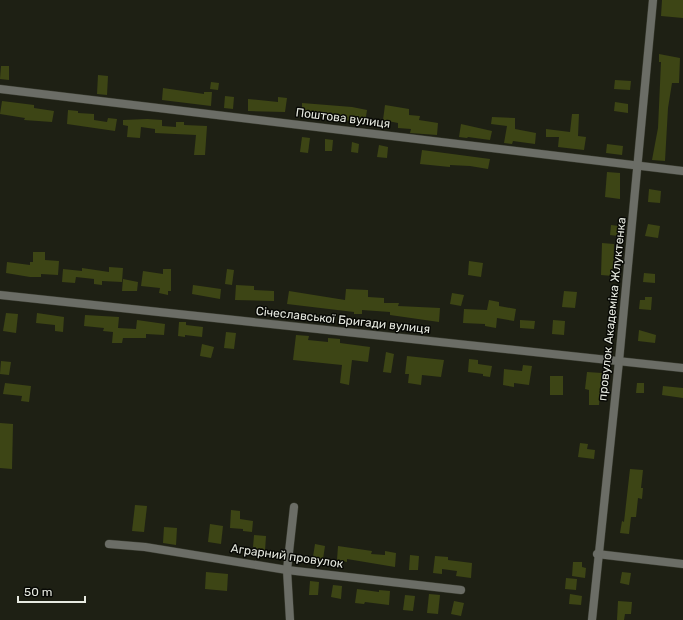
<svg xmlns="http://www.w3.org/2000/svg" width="683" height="620" viewBox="0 0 683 620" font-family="Rubik,sans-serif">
	<rect width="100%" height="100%" fill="#1e2014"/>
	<!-- building -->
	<g fill="#3d4515">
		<path d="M662,0H683V18L661,16Z"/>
		<path d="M659,54L680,58L679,83H672L668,108L665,161L652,160L658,128L661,62H659Z"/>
		<path d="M1,66H9V80L0,79Z"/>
		<path d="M98,75L108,76L107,95L97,94Z"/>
		<path d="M615,80L631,81L630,90L614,89Z"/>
		<path d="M211,82L219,83L218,90L210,89Z"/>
		<path d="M163,88L204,94V92H212L211,106L162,100Z"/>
		<path d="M225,96L234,97L233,109L224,108Z"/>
		<path d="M278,97L287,98L285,112L248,111V99L278,102Z"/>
		<path d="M2,101L34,105V108L54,111L52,122L24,120L25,118L0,114Z"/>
		<path d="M615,102L628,104V113L614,111Z"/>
		<path d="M302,103L352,107L367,110L365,123L302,114Z"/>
		<path d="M385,105L409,109V115L420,116L419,120L438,123L437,135L410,133L411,129L398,128V123L383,120Z"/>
		<path d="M68,110L78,111V113L94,114V120L107,122L108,118L117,119L115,131L67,124Z"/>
		<path d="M572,114H579L578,136L586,137L584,150L558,147L559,137H546V129L570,132Z"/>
		<path d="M492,117L515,118V129L536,133L535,144L513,141L512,144L504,143L507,126L491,124Z"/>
		<path d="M147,119L162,120V126L176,127V122H184V125L207,126L205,155H194L196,135L155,133V129L141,127L140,138L127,137L128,126L123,125V120Z"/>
		<path d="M461,124L492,131L490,140L468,137L467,138L459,137Z"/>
		<path d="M302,137L310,138L308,153L300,152Z"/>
		<path d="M325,139L333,140L332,151H325Z"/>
		<path d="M352,142L359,144L358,153L351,152Z"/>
		<path d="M607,144L623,146L622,155L606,153Z"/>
		<path d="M379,145L388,147L387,158L377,157Z"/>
		<path d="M422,150L490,159L488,169L470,166L450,165V167L420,164Z"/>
		<path d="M607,172L620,173V199L605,197Z"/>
		<path d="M649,189L661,191L660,203L648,202Z"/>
		<path d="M648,224L660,226L658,238L645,236Z"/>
		<path d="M611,225L619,226L618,236L610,235Z"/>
		<path d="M602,243L614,244L613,276L601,275Z"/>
		<path d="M33,252H45V260L59,261L58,275L41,274V277H30L6,273L7,262L30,265V262H33Z"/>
		<path d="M469,261L483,263L481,277L468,275Z"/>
		<path d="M109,267L123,268L122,282L102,281V285L94,284V279L76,277L75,283L62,282L63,269L82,271V268L109,272Z"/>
		<path d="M163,269H171V291H168V295L159,293L160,288L141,286L143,271L163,274Z"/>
		<path d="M227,269L234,270L232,285L225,284Z"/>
		<path d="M644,273L655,274V283L643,282Z"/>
		<path d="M123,279L138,282L137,291H122Z"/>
		<path d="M193,285L221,289L220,299L192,294Z"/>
		<path d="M236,285L254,286V290L274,291V301L235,300Z"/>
		<path d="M346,289L368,290V297L384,298V303H399L398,306L440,308L439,322L390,315V312L362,310V314H354V312L287,304L289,291L345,300Z"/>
		<path d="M564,291L577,292L575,308L562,307Z"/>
		<path d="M452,293L464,295L461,306L450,304Z"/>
		<path d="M645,297H652L651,310L639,309L640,300H645Z"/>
		<path d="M489,300L499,302V306L516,309L514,321L497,318L496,328L485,326V324L463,323L464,309L487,310Z"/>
		<path d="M6,313L18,314L16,333L3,331Z"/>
		<path d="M37,313L64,317L63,332L55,331V325L36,323Z"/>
		<path d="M85,315L119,317L118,328L136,329L137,320L165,324L164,335L146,334V338H123L122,343H112L113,332L103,331L104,328L84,326Z"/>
		<path d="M520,320L535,321L534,329L520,328Z"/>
		<path d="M553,320L565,321L564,335L552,334Z"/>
		<path d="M179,322H186V325L203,327L202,337L185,335V337L178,336Z"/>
		<path d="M639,330L656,335L655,343L638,341Z"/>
		<path d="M226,332L236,333L234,349L224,348Z"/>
		<path d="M296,335L309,336L308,340L328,342V338L340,339V343L370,347L368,362L352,360L349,385L340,383L342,365L293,360Z"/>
		<path d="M202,344L214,347L211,358L200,356Z"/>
		<path d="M386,352L394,354L391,373L383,372Z"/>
		<path d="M407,356L444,360L441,377L422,375L421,385L408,383L409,374H405Z"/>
		<path d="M469,359L478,360V364L492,366L490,377L483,376V374L468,372Z"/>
		<path d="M1,361L11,362L9,375L0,374Z"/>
		<path d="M523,365L532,366L529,385L514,383V387L503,385L504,369L522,371Z"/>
		<path d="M587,372L602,373L599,405H589V390L585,389Z"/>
		<rect x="550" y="376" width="13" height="19"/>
		<path d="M5,383L31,386L29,402L21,401L22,396L3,394Z"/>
		<path d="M637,383H644V393H636Z"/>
		<path d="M663,386L683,388V398L662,395Z"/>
		<path d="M0,423L13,424L12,469L0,468Z"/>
		<path d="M580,443L588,444L587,449L595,450L594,459L578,457Z"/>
		<path d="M630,469L643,470L641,488H643L642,499L638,498L636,517H631L629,534L620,533L622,521L624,522Z"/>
		<path d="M135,505L147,506L144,532L132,531Z"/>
		<path d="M231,510L240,511V519L253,521L252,532L243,531V529L230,528Z"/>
		<path d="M210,524L223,526L221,544L208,542Z"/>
		<path d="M164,527L177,528L176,545L163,543Z"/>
		<path d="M254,535L266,536L265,551L256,550V547H253Z"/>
		<path d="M315,544L325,546L323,559L313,557Z"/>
		<path d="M338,546L372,551L371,554L385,555V551L396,553L395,567L347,559V562L337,560Z"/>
		<path d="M410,555L419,556L418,570H409Z"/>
		<path d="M435,556L448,557V560L472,563L471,578L456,576L457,571L442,569V574L433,573Z"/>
		<path d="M573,562H582V567L586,568L585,578L572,576Z"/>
		<path d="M206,572L228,574L227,591L205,589Z"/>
		<path d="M622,572L631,573L629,585L620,583Z"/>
		<path d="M566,578L577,579L576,590L565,589Z"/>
		<path d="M310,581L319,582L318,595H309Z"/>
		<path d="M333,585L342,586L341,599L331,597Z"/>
		<path d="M357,589L379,592V590L390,591L389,605L365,602L364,604L355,603Z"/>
		<path d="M429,594L440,595L438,614L427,613Z"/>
		<path d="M570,594L582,596L581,605L569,604Z"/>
		<path d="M405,595L415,596L413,611L403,610Z"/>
		<path d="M454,601L464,603L461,616L451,614Z"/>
		<path d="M618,601L632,602L631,614H625L624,620H617Z"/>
	</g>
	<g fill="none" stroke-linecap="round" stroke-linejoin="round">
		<!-- street casing -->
		<g stroke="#3a3c31" stroke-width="9">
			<g id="street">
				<path d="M0,89L683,171"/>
				<path d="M0,295L683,368"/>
				<path d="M109,544L145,547L287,570L461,590"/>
				<path d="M597,554L683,564"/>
				<path d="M290,620L287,570L294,507"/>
				<path d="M592,620L619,361L653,0"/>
			</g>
		</g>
		<!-- street -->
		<use href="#street" stroke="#6b6d66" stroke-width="8"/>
	</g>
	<g text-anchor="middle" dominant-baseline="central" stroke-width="3" stroke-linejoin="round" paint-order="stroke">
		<!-- street labels -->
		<g font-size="12" fill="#e7eae1" stroke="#080905">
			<text transform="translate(343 118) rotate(7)">Поштова вулиця</text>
			<text transform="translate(612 309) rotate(-84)">провулок Академіка Жлуктенка</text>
			<text transform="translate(343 320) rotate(6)">Січеславської Бригади вулиця</text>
			<text transform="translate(287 556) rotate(8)">Аграрний провулок</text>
		</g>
	</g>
	<!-- scale -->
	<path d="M18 596v6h67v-6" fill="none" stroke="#e7eae1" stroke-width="2"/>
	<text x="24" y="596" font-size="12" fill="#e7eae1" stroke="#080905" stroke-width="3" paint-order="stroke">50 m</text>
</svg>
